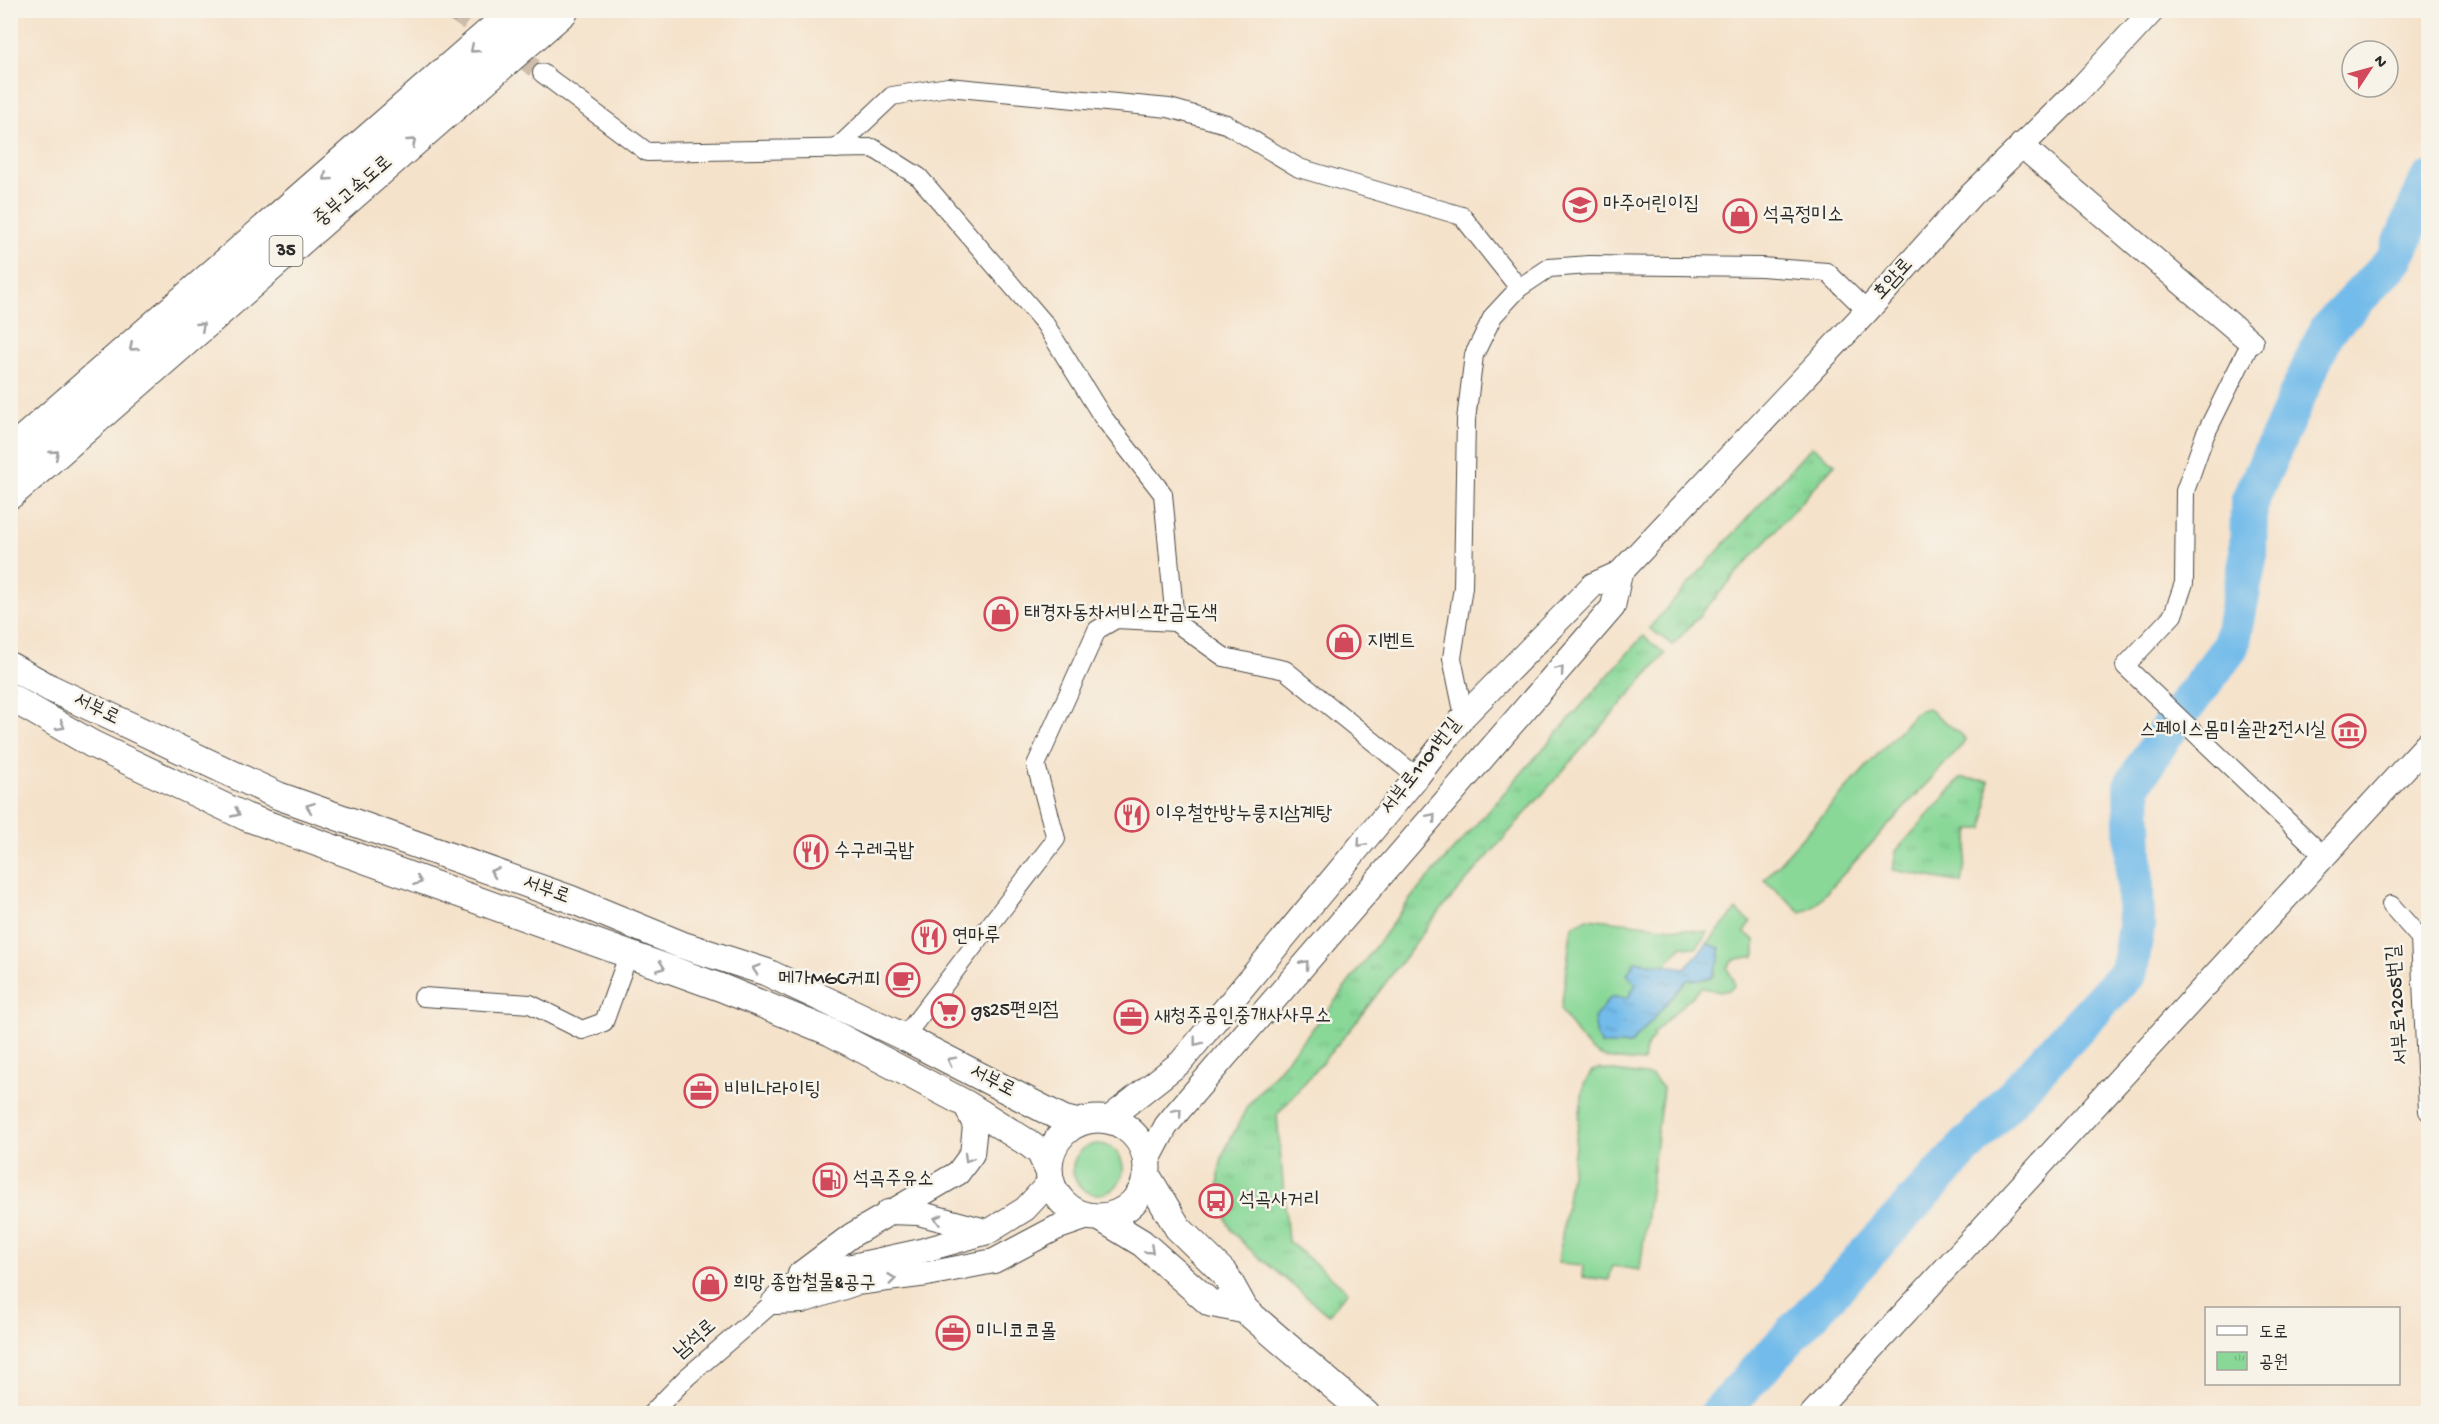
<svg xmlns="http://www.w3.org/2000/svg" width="2439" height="1424" viewBox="0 0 2439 1424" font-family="'Gochi Hand','Poor Story',sans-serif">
	<defs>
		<pattern id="park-tufts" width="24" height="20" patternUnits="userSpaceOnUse" patternTransform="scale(1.5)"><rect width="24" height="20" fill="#89d898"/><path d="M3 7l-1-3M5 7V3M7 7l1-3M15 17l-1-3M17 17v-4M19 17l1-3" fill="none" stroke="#76ba83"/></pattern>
		<pattern id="water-ripples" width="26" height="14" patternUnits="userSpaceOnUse" patternTransform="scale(1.5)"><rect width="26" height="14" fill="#72bbea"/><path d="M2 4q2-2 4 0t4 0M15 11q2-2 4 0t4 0" fill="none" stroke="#5e98be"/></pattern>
	</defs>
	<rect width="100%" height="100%" fill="#f7f3e8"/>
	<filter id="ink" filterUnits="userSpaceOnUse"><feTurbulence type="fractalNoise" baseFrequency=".0167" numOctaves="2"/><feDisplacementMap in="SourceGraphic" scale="12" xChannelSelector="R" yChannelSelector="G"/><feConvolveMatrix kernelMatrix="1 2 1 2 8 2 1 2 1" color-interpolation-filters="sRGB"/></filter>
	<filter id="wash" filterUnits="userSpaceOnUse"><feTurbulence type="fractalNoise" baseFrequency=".008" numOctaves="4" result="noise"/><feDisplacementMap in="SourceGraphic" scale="24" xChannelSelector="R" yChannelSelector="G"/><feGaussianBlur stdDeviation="1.35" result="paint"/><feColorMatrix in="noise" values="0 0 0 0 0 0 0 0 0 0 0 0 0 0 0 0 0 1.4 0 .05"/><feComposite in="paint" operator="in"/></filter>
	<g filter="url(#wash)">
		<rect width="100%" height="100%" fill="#f5e2ca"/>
		<!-- green -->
		<g fill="#89d898" stroke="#5a8262" stroke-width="1.5">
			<path d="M1927,708L1962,735L1965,739L1963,744L1812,908L1801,912L1764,880L1917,711Z"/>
			<path d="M1736,910L1751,922L1744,932L1755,940V956L1732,960L1727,968C1728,972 1733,977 1734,981C1736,998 1708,988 1701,988L1652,1034L1654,1036L1645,1049L1643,1062C1630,1060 1612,1061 1601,1056C1584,1048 1570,1025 1561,1010L1571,932L1574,925L1588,918L1708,932L1696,948L1682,946L1665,965L1635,961L1633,978L1636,984L1628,998L1611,997L1594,1019L1630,1045L1687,980L1711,978L1715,974V946L1707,944Z"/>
			<path d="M1599,1069L1652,1076L1663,1088L1640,1270L1612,1266L1609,1280L1582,1277L1583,1265L1558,1263L1584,1084L1592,1071Z"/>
			<circle cx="1098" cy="1169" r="25"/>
		</g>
		<!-- park -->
		<g fill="url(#park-tufts)" stroke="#5a8262" stroke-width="1.5">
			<path d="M1812,446L1835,464L1673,645L1649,628Z"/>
			<path d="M1643,636L1665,654L1434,918L1354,1025L1277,1115L1288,1241L1348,1291L1328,1315L1246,1246L1232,1231L1223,1213L1219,1194V1172L1223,1154L1248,1105L1330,1008L1411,898Z"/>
			<path d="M1961,778L1989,781L1984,829H1970L1962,883L1893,870L1896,851Z"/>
		</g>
		<!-- water -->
		<path fill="url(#water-ripples)" stroke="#4e738a" stroke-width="1.5" d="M1707,944L1720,948L1719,961L1711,978L1687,980L1630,1045H1602L1597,1038L1594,1018L1611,997L1628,998L1636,984L1627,974L1635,961L1685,968Z"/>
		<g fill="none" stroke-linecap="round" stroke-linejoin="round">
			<!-- river -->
			<path stroke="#72bbea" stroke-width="38" d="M1718,1414L2129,971L2136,926L2132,786L2164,735L2231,646L2248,559L2249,503L2327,330L2395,259L2428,181"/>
		</g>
	</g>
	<g filter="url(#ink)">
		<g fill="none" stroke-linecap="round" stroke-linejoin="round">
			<!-- minor-tunnel -->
			<path stroke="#cdbdaa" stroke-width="18" stroke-dasharray="18 9" stroke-linecap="butt" d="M453,12L542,73"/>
			<!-- minor casing -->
			<g stroke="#494643" stroke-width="20">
				<g id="minor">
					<path d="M450,10L453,12"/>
					<path d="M542,73L647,152L873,148L919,177L1045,324L1102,416L1163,494L1175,622"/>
					<path d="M836,149L892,96L948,87L1169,108L1226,124L1299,168L1462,216L1519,288"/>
					<path d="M2251,342L2205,435L2185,491L2184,583L2173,615L2125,666L2325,857"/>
					<path d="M1464,716L1452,658L1463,587L1466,420L1474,355L1493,316L1519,288L1549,268L1589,265L1761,267L1827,272L1867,311"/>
					<path d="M2391,905L2420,938L2428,1111"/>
					<path d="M423,997L530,1004L582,1030L604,1022L628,956"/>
					<path d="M904,1037L1056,839L1036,765L1097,630L1116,619L1175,622L1224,657L1285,670L1417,777"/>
					<path d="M651,1414L687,1377L774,1302"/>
				</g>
			</g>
			<!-- tertiary casing -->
			<g stroke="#494643" stroke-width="26">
				<g id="tertiary">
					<path d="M2021,145L2251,342"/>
					<path d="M1107,1120L1181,1062L1417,777L1464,716L1593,585L1620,573L1867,311L1971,195L2079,90L2153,10"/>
					<path d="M1147,1162L1166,1126L1179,1110L1613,607L1620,573"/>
					<path d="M888,1212L918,1213L986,1231"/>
					<path d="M800,1274L852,1235L958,1173L972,1154L975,1126L965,1103"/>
					<path d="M774,1302L802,1301L856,1283L927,1274L994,1261L1056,1228L1088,1217"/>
					<path d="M774,1302L788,1287L829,1271L917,1252L988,1232L1025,1209L1050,1182"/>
					<path d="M1812,1414L2428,743"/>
				</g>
			</g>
			<!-- secondary casing -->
			<g stroke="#494643" stroke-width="29">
				<g id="secondary">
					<path d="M10,666L50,688L279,796L570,899L682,945L766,972L904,1037L1063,1119L1079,1123"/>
					<path d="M10,697L92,744L246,817L722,988L830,1032L966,1104L1028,1143L1040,1152L1048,1169"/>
					<circle cx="1098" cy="1168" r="49"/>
					<path d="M1147,1176L1178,1228L1225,1274L1245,1310L1366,1414"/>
					<path d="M1101,1218L1142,1243L1210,1303L1245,1310"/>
				</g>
			</g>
			<!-- motorway casing -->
			<g stroke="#494643" stroke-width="35">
				<g id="motorway">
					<path d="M10,454L518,10"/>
					<path d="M10,492L562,10"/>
				</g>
			</g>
			<!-- minor -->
			<use href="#minor" stroke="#fff" stroke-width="18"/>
			<!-- tertiary -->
			<use href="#tertiary" stroke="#fff" stroke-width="24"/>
			<!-- secondary -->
			<use href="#secondary" stroke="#fff" stroke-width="27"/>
			<!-- motorway -->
			<use href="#motorway" stroke="#fff" stroke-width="33"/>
		</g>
		<!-- one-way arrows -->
		<defs><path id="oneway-chevron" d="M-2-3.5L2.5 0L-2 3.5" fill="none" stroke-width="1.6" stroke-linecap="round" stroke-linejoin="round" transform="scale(1.5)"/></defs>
		<g stroke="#a0a0a0">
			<use href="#oneway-chevron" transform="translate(474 49) rotate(139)"/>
			<use href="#oneway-chevron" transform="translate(412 142) rotate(-41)"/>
			<use href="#oneway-chevron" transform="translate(327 177) rotate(139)"/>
			<use href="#oneway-chevron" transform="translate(201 326) rotate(-41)"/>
			<use href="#oneway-chevron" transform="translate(133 347) rotate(139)"/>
			<use href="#oneway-chevron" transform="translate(55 454) rotate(-41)"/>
			<use href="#oneway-chevron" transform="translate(1560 670) rotate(-49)"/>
			<use href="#oneway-chevron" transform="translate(61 726) rotate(30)"/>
			<use href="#oneway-chevron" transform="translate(310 807) rotate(-160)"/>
			<use href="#oneway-chevron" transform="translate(236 813) rotate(25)"/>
			<use href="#oneway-chevron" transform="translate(1432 817) rotate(-49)"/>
			<use href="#oneway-chevron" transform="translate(1361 843) rotate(130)"/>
			<use href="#oneway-chevron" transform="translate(494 872) rotate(-161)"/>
			<use href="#oneway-chevron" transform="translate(418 881) rotate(20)"/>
			<use href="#oneway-chevron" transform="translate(1305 964) rotate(-49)"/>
			<use href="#oneway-chevron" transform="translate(661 967) rotate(19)"/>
			<use href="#oneway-chevron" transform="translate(756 969) rotate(-162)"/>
			<use href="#oneway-chevron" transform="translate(1197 1042) rotate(128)"/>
			<use href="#oneway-chevron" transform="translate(951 1061) rotate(-153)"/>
			<use href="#oneway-chevron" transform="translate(1178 1112) rotate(-50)"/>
			<use href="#oneway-chevron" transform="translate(968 1158) rotate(120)"/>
			<use href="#oneway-chevron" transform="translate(938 1219) rotate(-165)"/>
			<use href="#oneway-chevron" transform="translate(1150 1250) rotate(42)"/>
			<use href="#oneway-chevron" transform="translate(892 1279) rotate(-7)"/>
		</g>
	</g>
	<!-- icons -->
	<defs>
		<g id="school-ring" transform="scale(1.725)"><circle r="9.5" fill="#f7f3e8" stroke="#d1495b" stroke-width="1.5"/><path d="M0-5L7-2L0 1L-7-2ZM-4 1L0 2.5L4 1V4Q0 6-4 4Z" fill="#d1495b"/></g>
		<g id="shop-ring" transform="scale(1.725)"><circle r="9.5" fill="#f7f3e8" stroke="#d1495b" stroke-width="1.5"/><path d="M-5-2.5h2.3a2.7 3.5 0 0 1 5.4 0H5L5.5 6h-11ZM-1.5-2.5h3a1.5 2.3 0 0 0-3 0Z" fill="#d1495b"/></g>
		<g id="museum-ring" transform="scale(1.725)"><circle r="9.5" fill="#f7f3e8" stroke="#d1495b" stroke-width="1.5"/><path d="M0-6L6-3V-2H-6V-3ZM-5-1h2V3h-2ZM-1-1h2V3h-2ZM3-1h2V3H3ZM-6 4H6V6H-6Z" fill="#d1495b"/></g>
		<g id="restaurant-ring" transform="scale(1.725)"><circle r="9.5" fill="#f7f3e8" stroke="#d1495b" stroke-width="1.5"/><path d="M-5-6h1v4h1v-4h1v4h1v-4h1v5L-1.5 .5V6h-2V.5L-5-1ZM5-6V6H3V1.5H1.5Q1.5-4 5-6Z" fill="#d1495b"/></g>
		<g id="cafe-ring" transform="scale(1.725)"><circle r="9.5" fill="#f7f3e8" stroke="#d1495b" stroke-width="1.5"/><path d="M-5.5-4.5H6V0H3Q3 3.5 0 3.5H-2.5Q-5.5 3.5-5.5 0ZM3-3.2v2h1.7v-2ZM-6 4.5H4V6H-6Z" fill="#d1495b"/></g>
		<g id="supermarket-ring" transform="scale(1.725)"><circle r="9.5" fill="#f7f3e8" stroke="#d1495b" stroke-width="1.5"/><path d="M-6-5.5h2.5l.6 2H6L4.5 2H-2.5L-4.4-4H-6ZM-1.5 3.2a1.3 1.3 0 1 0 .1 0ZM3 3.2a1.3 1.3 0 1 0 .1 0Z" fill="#d1495b"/></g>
		<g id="office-ring" transform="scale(1.725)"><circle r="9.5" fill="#f7f3e8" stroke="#d1495b" stroke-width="1.5"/><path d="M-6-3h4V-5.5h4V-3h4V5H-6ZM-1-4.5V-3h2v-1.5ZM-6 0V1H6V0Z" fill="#d1495b"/></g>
		<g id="fuel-ring" transform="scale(1.725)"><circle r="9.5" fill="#f7f3e8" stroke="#d1495b" stroke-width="1.5"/><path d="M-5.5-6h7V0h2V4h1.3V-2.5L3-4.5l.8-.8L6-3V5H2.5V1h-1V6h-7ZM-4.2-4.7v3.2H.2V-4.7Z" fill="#d1495b"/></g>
		<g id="bus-ring" transform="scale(1.725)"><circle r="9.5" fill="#f7f3e8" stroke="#d1495b" stroke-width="1.5"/><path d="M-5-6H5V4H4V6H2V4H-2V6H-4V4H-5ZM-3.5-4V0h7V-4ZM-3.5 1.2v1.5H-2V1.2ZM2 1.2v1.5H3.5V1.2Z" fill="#d1495b"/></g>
	</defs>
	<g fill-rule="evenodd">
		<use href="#school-ring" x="1580" y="205"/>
		<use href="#shop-ring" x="1740" y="216"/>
		<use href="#shop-ring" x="1001" y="614"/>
		<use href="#shop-ring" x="1344" y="642"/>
		<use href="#museum-ring" x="2349" y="731"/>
		<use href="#restaurant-ring" x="1132" y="815"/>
		<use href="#restaurant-ring" x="811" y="852"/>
		<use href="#restaurant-ring" x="929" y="937"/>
		<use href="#cafe-ring" x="903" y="980"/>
		<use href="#supermarket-ring" x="948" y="1011"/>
		<use href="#office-ring" x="1131" y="1017"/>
		<use href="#office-ring" x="701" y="1091"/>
		<use href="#fuel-ring" x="830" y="1180"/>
		<use href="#bus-ring" x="1216" y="1201"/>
		<use href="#shop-ring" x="710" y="1284"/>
		<use href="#office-ring" x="953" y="1333"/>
	</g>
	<g text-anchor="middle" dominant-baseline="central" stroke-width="5" stroke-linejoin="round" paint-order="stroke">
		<!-- shield labels -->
		<rect fill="#f7f3e8" stroke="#686764" stroke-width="1.5" x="269.5" y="236" width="33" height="30" rx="4.5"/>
		<g font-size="18" font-weight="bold" fill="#2b2b2b">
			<text x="286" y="251">35</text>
		</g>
		<!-- street labels -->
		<g font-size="20" fill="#2b2b2b" stroke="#f7f3e8">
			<text transform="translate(354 192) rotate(-41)">중부고속도로</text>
			<text transform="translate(1894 280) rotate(-48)">호암로</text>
			<text transform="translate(96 710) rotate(26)">서부로</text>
			<text transform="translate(1422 767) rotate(-52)">서부로1101번길</text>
			<text transform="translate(546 891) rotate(20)">서부로</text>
			<text transform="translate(2399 1005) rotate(-94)">서부로1205번길</text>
			<text transform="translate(992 1082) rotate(27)">서부로</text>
			<text transform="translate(696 1340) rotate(-41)">남석로</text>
		</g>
		<!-- poi labels -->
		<g font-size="20" fill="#2b2b2b" stroke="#f7f3e8" text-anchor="start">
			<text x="1603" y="205">마주어린이집</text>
			<text x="1763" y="216">석곡정미소</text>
			<text x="1024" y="614">태경자동차서비스판금도색</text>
			<text x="1367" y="642">지벤트</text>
			<text x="2326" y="731" text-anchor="end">스페이스몸미술관2전시실</text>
			<text x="1155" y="815">이우철한방누룽지삼계탕</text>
			<text x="834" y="852">수구레국밥</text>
			<text x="952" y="937">연마루</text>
			<text x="880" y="980" text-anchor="end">메가MGC커피</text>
			<text x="971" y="1011">gs25편의점</text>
			<text x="1154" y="1017">새청주공인중개사사무소</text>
			<text x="724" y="1091">비비나라이팅</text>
			<text x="853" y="1180">석곡주유소</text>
			<text x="1239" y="1201">석곡사거리</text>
			<text x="733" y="1284">희망 종합철물&amp;공구</text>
			<text x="976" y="1333">미니코코몰</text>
		</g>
	</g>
	<!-- margin -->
	<rect width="2439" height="1424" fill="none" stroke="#f7f3e8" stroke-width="36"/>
	<!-- legend -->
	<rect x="2205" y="1307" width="195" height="78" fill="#f7f3e8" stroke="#a5a39c" stroke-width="1.5"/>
	<rect x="2217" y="1326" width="30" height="9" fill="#ffffff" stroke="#a5a39c" stroke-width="1.5"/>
	<text x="2259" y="1337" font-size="18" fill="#2b2b2b">도로</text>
	<rect x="2217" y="1352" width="30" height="18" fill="url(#park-tufts)" stroke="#a5a39c" stroke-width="1.5"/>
	<text x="2259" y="1367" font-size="18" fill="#2b2b2b">공원</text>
	<!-- north arrow -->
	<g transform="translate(2370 69) rotate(54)"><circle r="28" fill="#f7f3e8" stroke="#a5a39c" stroke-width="1.5"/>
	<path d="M0-4.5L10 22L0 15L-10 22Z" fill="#d1495b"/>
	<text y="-9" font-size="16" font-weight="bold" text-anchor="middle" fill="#2b2b2b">N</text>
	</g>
</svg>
